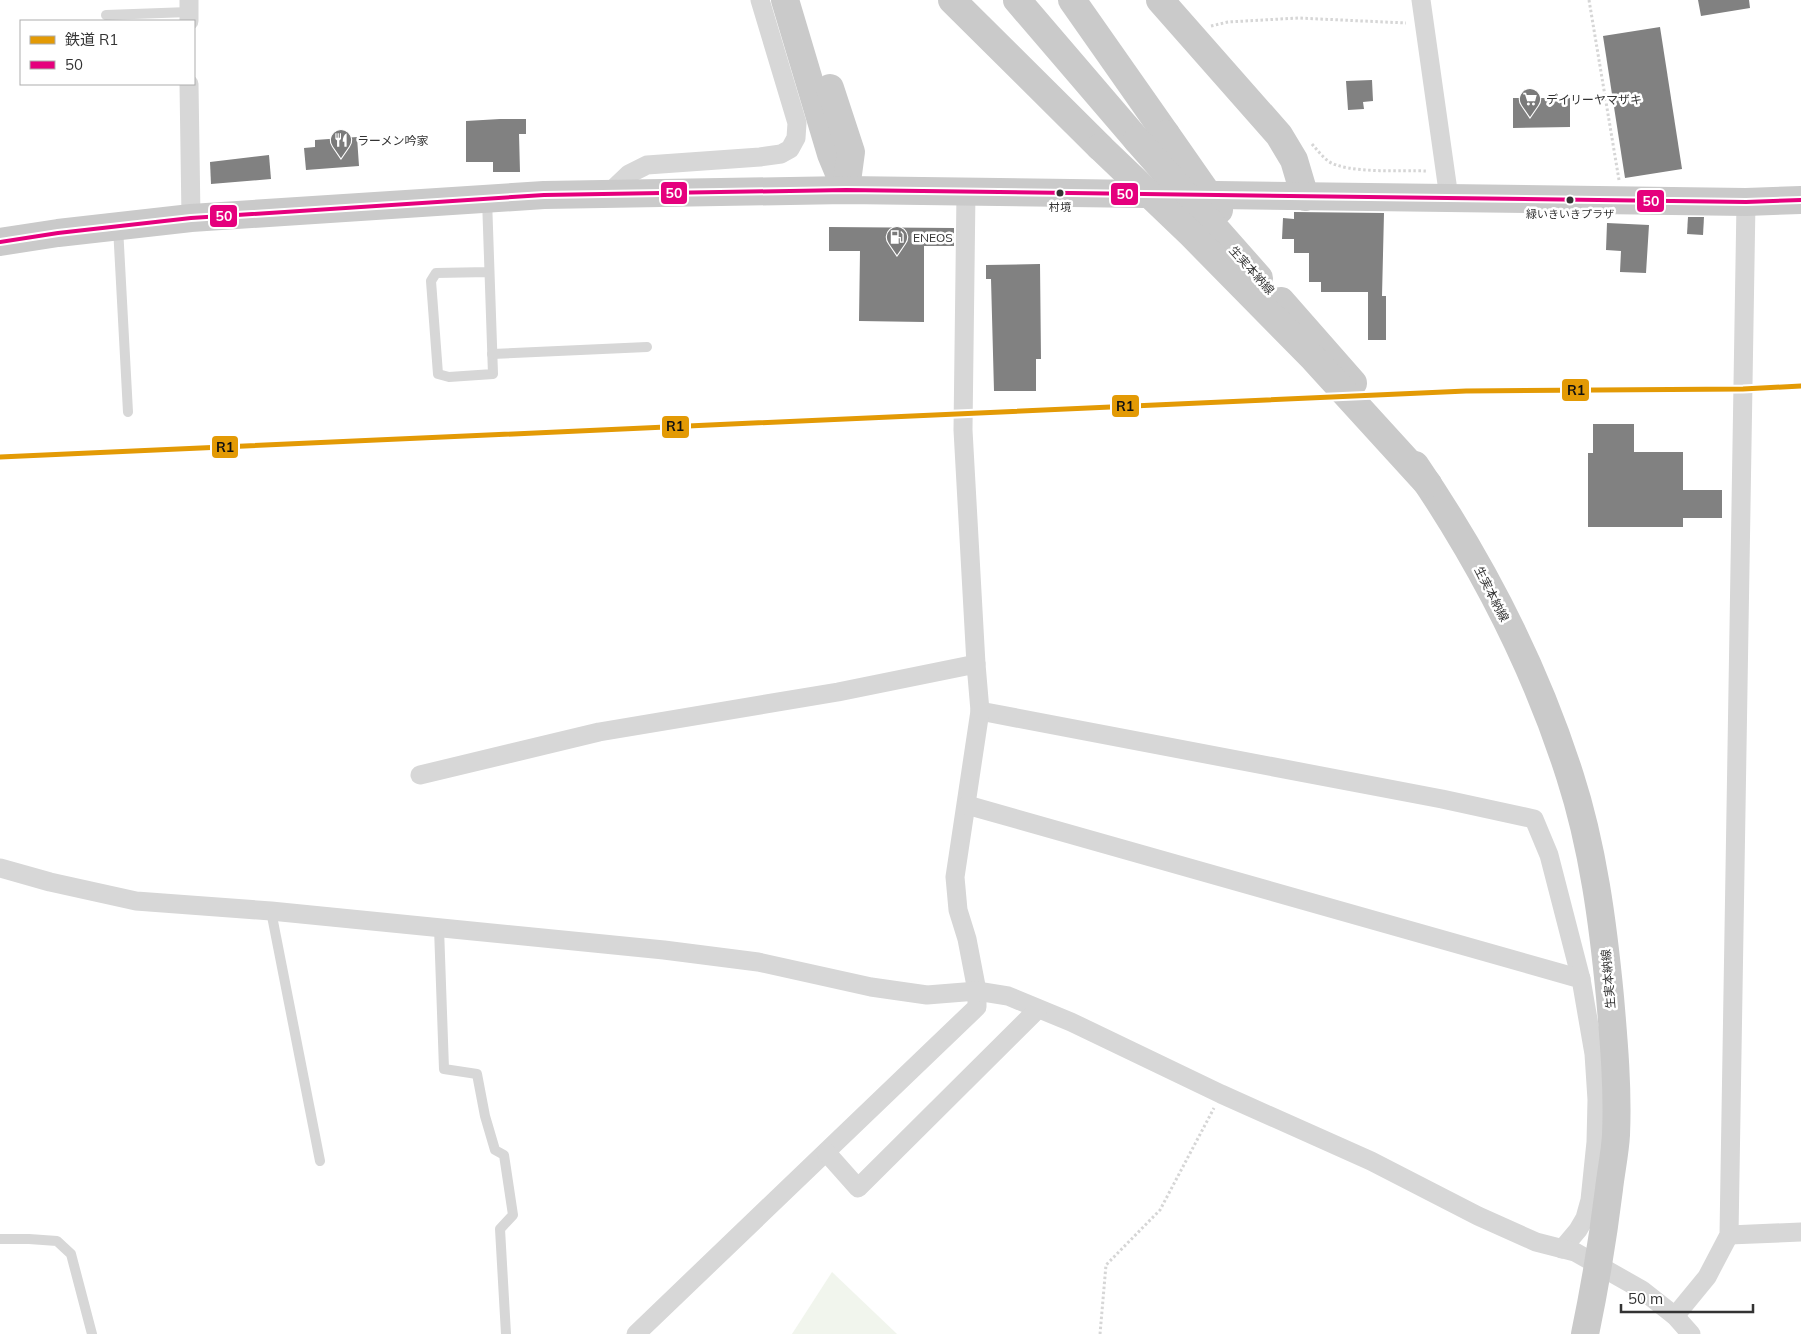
<svg xmlns="http://www.w3.org/2000/svg" width="1801" height="1334" viewBox="0 0 1801 1334" font-family="Mulish,'Noto Sans JP',sans-serif">
	<rect width="100%" height="100%" fill="#fff"/>
	<!-- green -->
	<path fill="#f1f5ed" d="M832,1272L897,1334H792Z"/>
	<!-- building -->
	<g fill="#818181">
		<path d="M1698,0H1749L1750,8L1701,16Z"/>
		<path d="M1660,27L1682,169L1625,178L1603,36Z"/>
		<path d="M1372,80L1373,101L1363,102L1364,109L1348,110L1346,81Z"/>
		<path d="M1513,98H1570V127L1513,128Z"/>
		<path d="M500,119H526V134H519L520,172H493V162H466V121Z"/>
		<path d="M357,137L359,166L306,170L304,148L315,147V140Z"/>
		<path d="M269,155L271,179L211,184L210,162Z"/>
		<path d="M1294,212L1384,213L1382,296H1386V340H1368V292H1321V282H1309V253H1294V239H1282L1283,218L1294,219Z"/>
		<path d="M1688,217H1704L1703,235L1687,234Z"/>
		<path d="M1607,223L1649,225L1646,273L1620,272L1621,251L1606,250Z"/>
		<path d="M829,227L954,228V246H924V322L859,321L860,251H829Z"/>
		<path d="M1040,264L1041,359H1036V391H994L991,279H986V265Z"/>
		<path d="M1593,424H1634V452H1683V490H1722V518H1683V527H1588V453H1593Z"/>
	</g>
	<g fill="none" stroke-linecap="round" stroke-linejoin="round">
		<!-- path -->
		<g stroke="#d6d6d6" stroke-width="3" stroke-dasharray="2.5 2.5" stroke-linecap="butt">
			<path d="M1589,0L1619,180"/>
			<path d="M1211,26L1228,22L1298,18L1406,23"/>
			<path d="M1312,144C1317,150 1322,156 1328,161C1347,174 1403,170 1427,171"/>
			<path d="M1100,1334L1106,1265L1160,1210L1214,1108"/>
		</g>
		<!-- service -->
		<g stroke="#d7d7d7" stroke-width="10">
			<path d="M106,15L189,12"/>
			<path d="M487,199L493,374L449,377L438,374L431,281L436,273L489,272"/>
			<path d="M118,227L128,412"/>
			<path d="M492,354L647,347"/>
			<path d="M271,911L320,1161"/>
			<path d="M439,928L444,1069L477,1074L485,1116L495,1150L504,1155L513,1215L500,1229L506,1334"/>
			<path d="M0,1239H29L57,1241L71,1254L92,1334"/>
		</g>
		<!-- minor -->
		<g stroke="#d7d7d7" stroke-width="19">
			<path d="M1421,0L1449,198"/>
			<path d="M189,21V0"/>
			<path d="M189,84L191,218"/>
			<path d="M966,192L963,430L976,664"/>
			<path d="M608,194L629,174L647,165L760,157L781,154L790,149L796,138L797,123L760,0"/>
			<path d="M980,711L1442,799L1534,819L1549,855L1581,979"/>
			<path d="M420,775L599,732L838,692L976,664L980,711L955,877L958,910L967,939L977,991V1007L636,1334"/>
			<path d="M967,805L1581,979L1594,1054L1597,1100L1596,1142L1590,1200L1585,1218L1578,1230L1562,1249"/>
			<path d="M0,868L50,882L136,901L271,911L664,950L758,962L871,987L927,995L977,991L1008,996L1071,1022L1221,1094L1371,1161L1478,1216L1536,1242L1575,1252L1642,1290L1675,1316L1691,1334"/>
			<path d="M826,1152L858,1188L1038,1009"/>
			<path d="M1729,1235L1801,1232"/>
			<path d="M1675,1316L1707,1277L1729,1235L1746,202"/>
		</g>
		<!-- primary -->
		<g stroke="#cacaca" stroke-width="28">
			<path d="M785,0L831,154L846,190"/>
			<path d="M952,0L1100,147"/>
			<path d="M1017,0L1137,140"/>
			<path d="M1072,0L1166,134"/>
			<path d="M1160,0L1279,135L1294,160L1305,197"/>
			<path d="M830,88L851,152L846,189"/>
			<path d="M0,242L58,233L191,218L544,195L846,190L1746,202L1801,200"/>
			<path d="M1281,301L1353,383"/>
			<path d="M1415,465C1480,560 1535,666 1570,776C1593,847 1603,924 1610,997C1614,1043 1618,1089 1616,1135C1615,1153 1611,1171 1609,1189C1603,1238 1595,1286 1585,1334"/>
		</g>
		<!-- primary-bridge -->
		<g stroke="#cacaca" stroke-width="28">
			<path d="M1166,134L1219,210"/>
			<path d="M1137,140L1259,278"/>
			<path d="M1100,147L1192,235L1314,359L1428,484"/>
		</g>
		<!-- bus-1 casing -->
		<g stroke="#fff" stroke-width="8">
			<path id="bus-1" d="M0,242L58,233L191,218L544,195L846,190L1746,202L1801,200"/>
		</g>
		<!-- bus-1 -->
		<use href="#bus-1" stroke="#e5007d" stroke-width="4"/>
		<!-- rail-1 casing -->
		<g stroke="#fff" stroke-width="9">
			<path id="rail-1" d="M0,457L1466,391L1743,389L1801,386"/>
		</g>
		<!-- rail-1 -->
		<use href="#rail-1" stroke="#e39a05" stroke-width="5"/>
	</g>
	<!-- icons -->
	<defs>
		<g id="supermarket-pin" transform="scale(1.125)"><path d="M0 17L-7.5 6A9.5 9.5 0 1 1 7.5 6Z" fill="#7a7a7a" stroke="#fff"/><path d="M-6-5.5h2.5l.6 2H6L4.5 2H-2.5L-4.4-4H-6ZM-1.5 3.2a1.3 1.3 0 1 0 .1 0ZM3 3.2a1.3 1.3 0 1 0 .1 0Z" fill="#fff"/></g>
		<g id="restaurant-pin" transform="scale(1.125)"><path d="M0 17L-7.5 6A9.5 9.5 0 1 1 7.5 6Z" fill="#7a7a7a" stroke="#fff"/><path d="M-5-6h1v4h1v-4h1v4h1v-4h1v5L-1.5 .5V6h-2V.5L-5-1ZM5-6V6H3V1.5H1.5Q1.5-4 5-6Z" fill="#fff"/></g>
		<g id="fuel-pin" transform="scale(1.125)"><path d="M0 17L-7.5 6A9.5 9.5 0 1 1 7.5 6Z" fill="#7a7a7a" stroke="#fff"/><path d="M-5.5-6h7V0h2V4h1.3V-2.5L3-4.5l.8-.8L6-3V5H2.5V1h-1V6h-7ZM-4.2-4.7v3.2H.2V-4.7Z" fill="#fff"/></g>
	</defs>
	<g fill-rule="evenodd">
		<use href="#supermarket-pin" x="1530" y="99"/>
		<use href="#restaurant-pin" x="341" y="140"/>
		<use href="#fuel-pin" x="897" y="237"/>
	</g>
	<!-- markers -->
	<g fill="#333" stroke="#fff" stroke-width="2">
		<circle cx="1060" cy="193" r="4.5"/>
		<circle cx="1570" cy="200" r="4.5"/>
	</g>
	<g text-anchor="middle" dominant-baseline="central" stroke-width="5" stroke-linejoin="round" paint-order="stroke">
		<!-- bus labels -->
		<g font-size="11" fill="#333" stroke="#fff">
			<text x="1060" y="207">村境</text>
			<text x="1570" y="214">緑いきいきプラザ</text>
		</g>
		<!-- poi labels -->
		<g font-size="12" fill="#333" stroke="#fff" text-anchor="start">
			<text x="1546" y="99">デイリーヤマザキ</text>
			<text x="357" y="140">ラーメン吟家</text>
			<text x="913" y="237">ENEOS</text>
		</g>
		<!-- street labels -->
		<g font-size="12" fill="#333" stroke="#fff">
			<text transform="translate(1252 270) rotate(48)">生実本納線</text>
			<text transform="translate(1492 594) rotate(63)">生実本納線</text>
			<text transform="translate(1608 979) rotate(-95)">生実本納線</text>
		</g>
	</g>
	<g stroke="#fff" stroke-width="2">
		<rect x="660" y="181" width="28" height="24" rx="5" fill="#e5007d"/>
		<rect x="1110" y="182" width="29" height="24" rx="5" fill="#e5007d"/>
		<rect x="1636" y="189" width="29" height="24" rx="5" fill="#e5007d"/>
		<rect x="209" y="204" width="29" height="24" rx="5" fill="#e5007d"/>
		<rect x="1561" y="378" width="29" height="24" rx="5" fill="#e39a05"/>
		<rect x="1111" y="394" width="29" height="24" rx="5" fill="#e39a05"/>
		<rect x="661" y="415" width="29" height="24" rx="5" fill="#e39a05"/>
		<rect x="211" y="435" width="28" height="24" rx="5" fill="#e39a05"/>
	</g>
	<g font-size="14" text-anchor="middle" font-weight="bold" fill="#fff">
		<text x="674" y="198">50</text>
		<text x="1125" y="199">50</text>
		<text x="1651" y="206">50</text>
		<text x="224" y="221">50</text>
	</g>
	<g font-size="14" text-anchor="middle" font-weight="bold" fill="#111">
		<text x="1576" y="395">R1</text>
		<text x="1125" y="411">R1</text>
		<text x="675" y="431">R1</text>
		<text x="225" y="452">R1</text>
	</g>
	<!-- legend -->
	<rect x="20" y="20" width="175" height="65" fill="#ffffff" stroke="#adadad"/>
	<rect x="30" y="36" width="25" height="8" fill="#e39a05" stroke="#adadad"/>
	<text x="65" y="45" font-size="15" fill="#333333">鉄道 R1</text>
	<rect x="30" y="61" width="25" height="8" fill="#e5007d" stroke="#adadad"/>
	<text x="65" y="70" font-size="15" fill="#333333">50</text>
	<!-- scale -->
	<path d="M1621 1304v8h132v-8" fill="none" stroke="#333333" stroke-width="2.5"/>
	<text x="1628" y="1304" font-size="15" fill="#333333" stroke="#ffffff" stroke-width="4" paint-order="stroke">50 m</text>
</svg>
